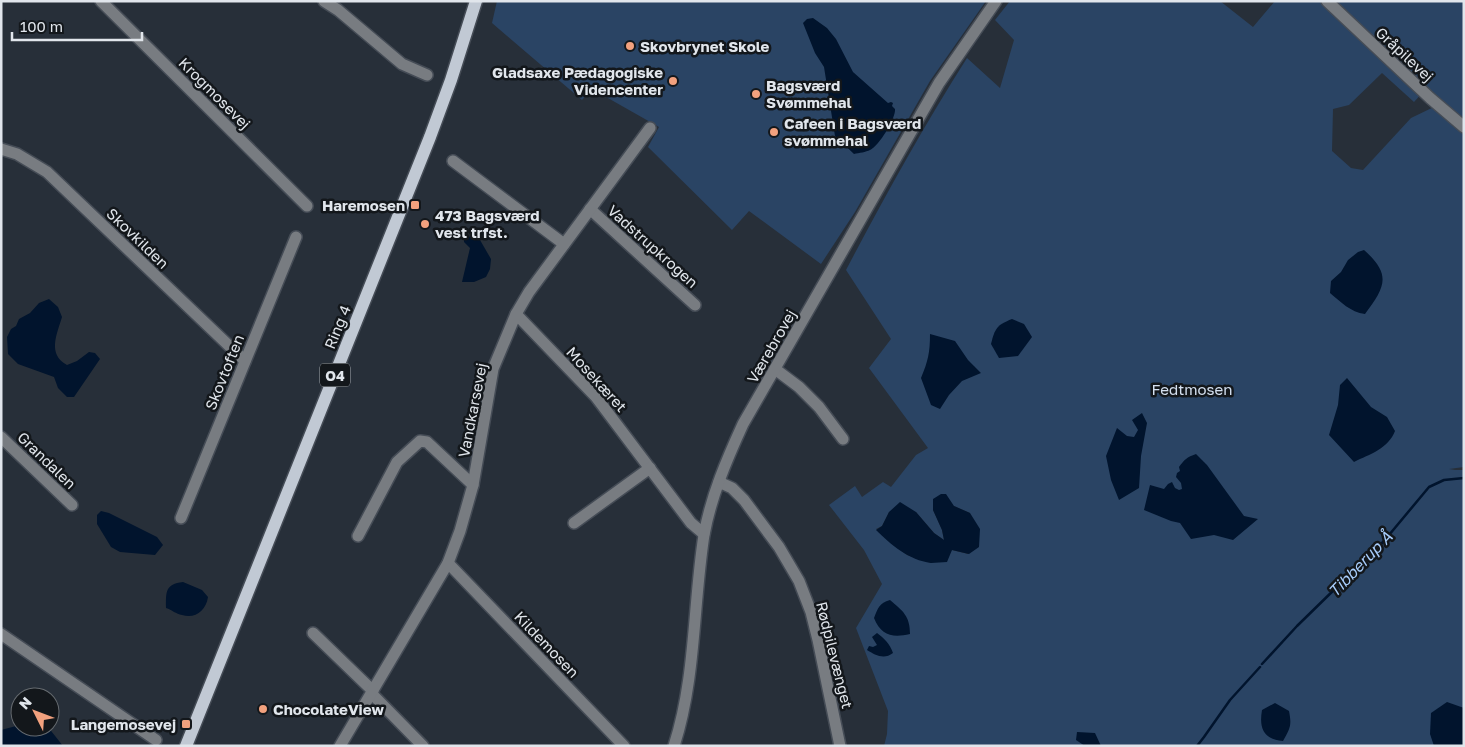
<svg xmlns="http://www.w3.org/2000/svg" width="1465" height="747" viewBox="0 0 1465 747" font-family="'Golos Text',sans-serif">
	<rect width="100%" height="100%" fill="#272f39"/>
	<!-- green -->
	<g fill="#2a4464" fill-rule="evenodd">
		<path d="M497,1H986L930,81L855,212L821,264L749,211L732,230L648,147L659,127L592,89L582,100L492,23Z"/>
		<path d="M1010,1H1220L1253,27L1275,1H1464V467L1449,469L1455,470H1464V746H884L887,734L888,711L856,628L882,584L864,550L829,505L855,486L862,497L883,482L891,487L916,455L928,448L869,368L891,339L846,270C884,198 923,127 967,58L1000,88L1014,40L995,20ZM1382,73L1414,102L1425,90L1440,104L1411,118L1363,170L1351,168L1332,151L1333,109L1349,105ZM954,506L970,513L968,554L952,550L931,563L907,555L876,529L882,526L889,512H916L934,533L944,540L942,530L933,510Z"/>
	</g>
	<!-- water -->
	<g fill="#01142d">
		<path d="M813,18L827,28L836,39L853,72L888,103L891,102L893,103L892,106L895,109C896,118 879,146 870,150C866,152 859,153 854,154L835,136L824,67L815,53L803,23L807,19Z"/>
		<path d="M464,235L480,240L491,259L490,269L486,277L474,282H462L470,248L464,242Z"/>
		<path d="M1364,250C1392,275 1385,287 1365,314C1350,312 1341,302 1330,293L1331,281L1341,272L1348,260L1358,252Z"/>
		<path d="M49,299L58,307L62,317C57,334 47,354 67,365L77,361L89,352L95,353L100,359L74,397H67L58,388L54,377L18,364L8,354L7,337L11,329L16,326L19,319L30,313L39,303Z"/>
		<path d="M1012,319L1024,324L1032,337L1018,356L999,358L991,344C995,328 997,325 1012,319Z"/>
		<path d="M930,334L955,341L968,360L981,373L962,381L949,395L940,409L931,405L921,378C928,361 930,353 930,334Z"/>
		<path d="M1347,378L1371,407L1387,417L1395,431C1388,449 1370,454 1354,462L1329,435L1338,405L1340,385Z"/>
		<path d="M1142,413L1147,423L1141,456L1139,488L1119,500L1111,480L1106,456L1117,428L1127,436L1134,437L1138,430L1132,420Z"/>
		<path d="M1196,454L1207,465L1244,516L1258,519L1233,540L1214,535L1191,539L1180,523L1171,521L1144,510L1150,485L1164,489L1168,484L1172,482L1175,488L1179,490L1182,489L1181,483L1176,477L1177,473L1180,471L1179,467C1184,460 1187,457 1196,454Z"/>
		<path d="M941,494H946L954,506L970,513L980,529L979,547L969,554L952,550L947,562C942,562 936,563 931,563C909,560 891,545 876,530L882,526L889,512L900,502L916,512L934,533L944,540L942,530L933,510V499Z"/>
		<path d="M101,511L109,513L157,537L163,545L155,555L120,552L111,547L97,524V515Z"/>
		<path d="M183,582L202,590L208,597C206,611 195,619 182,615C176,614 172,610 166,608C166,592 165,584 183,582Z"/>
		<path d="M890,600C903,611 910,616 910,634C893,638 881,636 874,618C878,608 879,603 890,600Z"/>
		<path d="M877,633C884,638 890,644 893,653C884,660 875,655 867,650L869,646L873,647L877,645L872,637Z"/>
		<path d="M1447,702L1464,708V746H1434L1430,734L1431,713Z"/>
		<path d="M1275,703L1289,711C1292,726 1290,728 1283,741C1263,739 1259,728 1262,710Z"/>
		<path d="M20,725V727H48L63,746H1V730Z"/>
		<path d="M1077,732L1095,733L1101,746H1085L1076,740Z"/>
	</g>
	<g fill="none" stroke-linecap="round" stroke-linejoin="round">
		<!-- stream -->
		<g stroke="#01142d" stroke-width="2.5">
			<path d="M1262,664L1297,626L1384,541L1429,487L1444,480L1464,478"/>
			<path d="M1197,746L1204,737L1230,700L1260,667"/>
		</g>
		<!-- minor casing -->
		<g stroke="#454c56" stroke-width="14">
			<g id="minor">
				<path d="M101,1L307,206"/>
				<path d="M324,1L338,10L402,64L427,75"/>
				<path d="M1327,1L1430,98L1464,127"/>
				<path d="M1,149L17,154L47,172L245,361"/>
				<path d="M453,161L564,244"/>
				<path d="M590,209L695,305"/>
				<path d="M516,314L596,397L691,523L704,534"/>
				<path d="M775,369L799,387L819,407L843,439"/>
				<path d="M1,437L72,505"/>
				<path d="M719,482L732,488L744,500L779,547L799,581L811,612L818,640L840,746"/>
				<path d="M181,518L296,237"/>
				<path d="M574,523L650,468"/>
				<path d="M358,536L397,462L420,441L427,442L473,485"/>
				<path d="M448,563L624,746"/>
				<path d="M313,633L373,691"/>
				<path d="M1,634L156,740"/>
				<path d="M372,694L423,746"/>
				<path d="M340,746L448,563L460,531L473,485L493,369L516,314L529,292L650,128"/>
				<path d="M674,746C696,678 693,605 704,535C711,496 727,459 743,424L939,83L996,1"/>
			</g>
		</g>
		<!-- major casing -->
		<g stroke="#454c56" stroke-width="15">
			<path id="major" d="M186,746L430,137L451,80L476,1"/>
		</g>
		<!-- minor -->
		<use href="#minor" stroke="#787c81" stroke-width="11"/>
		<!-- major -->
		<use href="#major" stroke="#c1c9d4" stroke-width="12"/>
	</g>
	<!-- markers -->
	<g fill="#f2a17e" stroke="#13171b" stroke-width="2">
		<circle cx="630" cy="46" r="5"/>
		<circle cx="673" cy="81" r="5"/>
		<circle cx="756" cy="94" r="5"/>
		<circle cx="774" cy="132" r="5"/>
		<rect x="410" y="200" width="10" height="10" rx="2.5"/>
		<circle cx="425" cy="224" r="5"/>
		<circle cx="263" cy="709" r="5"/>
		<rect x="181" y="719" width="10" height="10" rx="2.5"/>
	</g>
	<g text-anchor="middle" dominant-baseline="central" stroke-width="5" stroke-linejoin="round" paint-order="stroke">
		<!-- shield labels -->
		<rect fill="#13171b" stroke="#a3a8ad" stroke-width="1" x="320" y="363.5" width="30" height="23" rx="4"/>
		<g font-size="14" font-weight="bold" fill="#e1e6ec">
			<text x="335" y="375">O4</text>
		</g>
		<!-- poi labels -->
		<g font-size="15" font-weight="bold" fill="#e1e6ec" stroke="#13171b" text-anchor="start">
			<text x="640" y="46">Skovbrynet Skole</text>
			<text x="663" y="72" text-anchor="end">Gladsaxe Pædagogiske<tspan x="663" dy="17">Videncenter</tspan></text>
			<text x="766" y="85">Bagsværd<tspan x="766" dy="17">Svømmehal</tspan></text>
			<text x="784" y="123">Cafeen i Bagsværd<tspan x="784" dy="17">svømmehal</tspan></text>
			<text x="405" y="205" text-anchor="end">Haremosen</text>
			<text x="435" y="215">473 Bagsværd<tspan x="435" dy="17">vest trfst.</tspan></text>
			<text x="273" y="709">ChocolateView</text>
			<text x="176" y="724" text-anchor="end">Langemosevej</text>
		</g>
		<!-- street labels -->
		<g font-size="15" fill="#e1e6ec" stroke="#13171b">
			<text transform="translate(1405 54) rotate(43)">Gråpilevej</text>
			<text transform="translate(215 93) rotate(45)">Krogmosevej</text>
			<text transform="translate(138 238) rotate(44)">Skovkilden</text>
			<text transform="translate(653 246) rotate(42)">Vadstrupkrogen</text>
			<text transform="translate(337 327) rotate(-68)">Ring 4</text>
			<text transform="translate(771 346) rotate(-60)">Værebrovej</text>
			<text transform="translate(224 372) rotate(-68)">Skovtoften</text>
			<text transform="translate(597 379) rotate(48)">Mosekæret</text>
			<text transform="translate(472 410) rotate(-79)">Vandkarsevej</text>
			<text transform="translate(47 460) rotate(44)">Grandalen</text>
			<text transform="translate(547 644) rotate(46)">Kildemosen</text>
			<text transform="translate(835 655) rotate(76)">Rødpilevænget</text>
		</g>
		<!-- park labels -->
		<g font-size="15" fill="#d4e0f0" stroke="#13171b">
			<text x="1192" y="389">Fedtmosen</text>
		</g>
		<!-- water labels -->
		<g font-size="16" font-style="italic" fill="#a7ccfa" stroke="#13171b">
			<text transform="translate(1360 564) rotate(-46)">Tibberup Å</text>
		</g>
	</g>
	<!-- border -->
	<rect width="1465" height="747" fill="none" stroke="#e1e6ec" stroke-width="5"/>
	<!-- north arrow -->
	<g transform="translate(35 712) rotate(312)"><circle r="24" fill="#13171b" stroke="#656a6f"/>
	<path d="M0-4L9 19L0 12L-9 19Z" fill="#f2a17e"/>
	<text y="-8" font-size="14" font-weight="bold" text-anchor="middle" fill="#e1e6ec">N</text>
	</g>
	<!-- scale -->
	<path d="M12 32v8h130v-8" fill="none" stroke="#e1e6ec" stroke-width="2.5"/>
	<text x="20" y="32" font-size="15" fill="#e1e6ec" stroke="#13171b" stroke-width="4" paint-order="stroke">100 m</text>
</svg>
